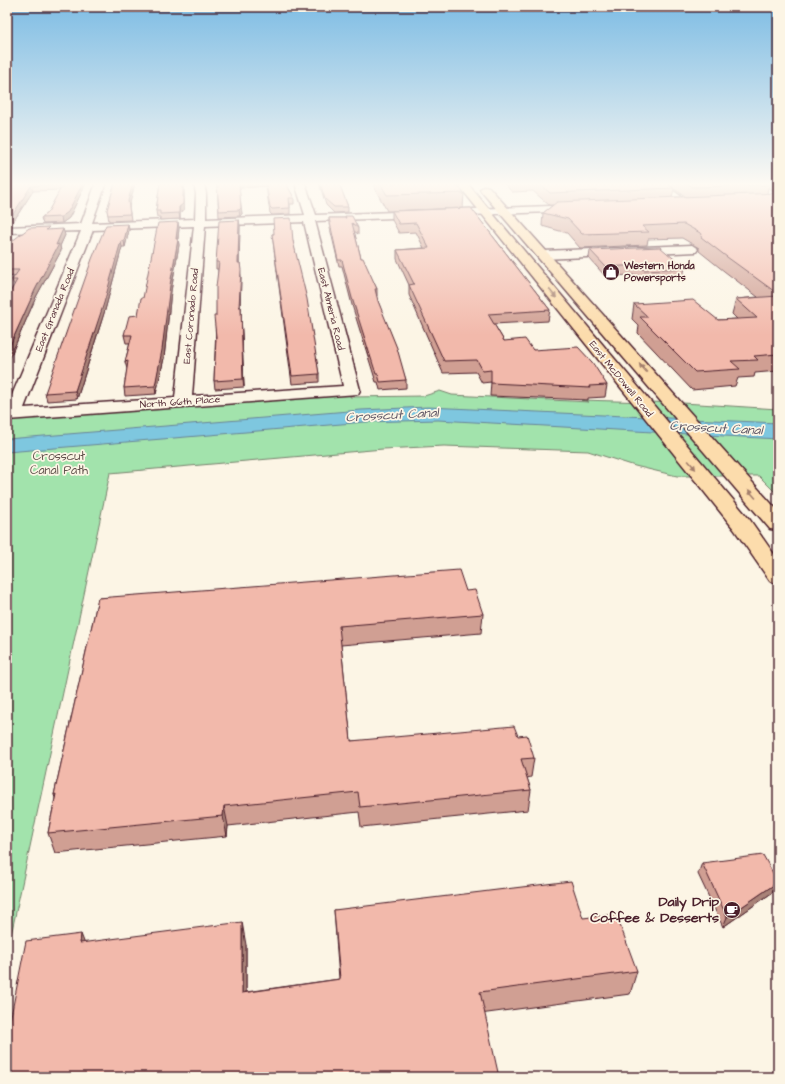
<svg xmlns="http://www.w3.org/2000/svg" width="785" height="1084" viewBox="0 0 785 1084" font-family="'Architects Daughter',sans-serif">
	<rect width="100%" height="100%" fill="#fcf5e5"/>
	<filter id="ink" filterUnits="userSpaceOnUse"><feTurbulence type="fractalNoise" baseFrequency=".025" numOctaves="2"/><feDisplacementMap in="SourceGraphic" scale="8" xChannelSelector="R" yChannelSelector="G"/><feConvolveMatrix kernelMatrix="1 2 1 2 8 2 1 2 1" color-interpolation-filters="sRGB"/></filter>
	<g filter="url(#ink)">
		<!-- green -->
		<path fill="#a2e3ac" stroke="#76816c" d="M352,390L350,397L424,396L440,391L452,395L589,402L581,400L683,403L778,409V495L759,476H677L635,466L588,451L444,446L383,449L110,473L7,954V415Z"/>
		<!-- water -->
		<path fill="#7ec7df" stroke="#698497" d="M428,407L778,423V439L438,420L365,422L7,452V439L361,410Z"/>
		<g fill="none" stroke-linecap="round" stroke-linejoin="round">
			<!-- minor casing -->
			<g stroke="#4a1f2b" stroke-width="3">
				<g id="minor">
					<path d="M96,183H106L92,223L195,219L196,194L194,183H204L206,194V219L305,215L295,183H305L316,215L577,205L582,208L577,211L315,221L360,390L358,394L7,420V407L81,231L7,233V227L81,224ZM304,222L343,386L192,396L205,226ZM194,226L175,398L24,408L93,230Z"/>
					<path d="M650,183H662L692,204L691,206H683Z"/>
					<path d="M746,183H759L778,194V201Z"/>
					<path d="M692,245L698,249L696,252L543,259L537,255L543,251Z"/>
				</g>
			</g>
			<!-- major casing -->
			<g stroke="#4a1f2b" stroke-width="3">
				<g id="major">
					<path d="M457,183H467L750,520L778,560V583L770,581L734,529Z"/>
					<path d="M485,186L489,187L778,511V530L770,529L481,191L480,189Z"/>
				</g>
			</g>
			<!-- minor -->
			<use href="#minor" fill="#fcf5e5" fill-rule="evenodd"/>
			<!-- major -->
			<use href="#major" fill="#fcdcac" fill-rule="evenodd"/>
		</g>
		<!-- wall -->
		<g fill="#d09f93" stroke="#4a1f2b" fill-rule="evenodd">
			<path d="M7,183H86L69,218L62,223L43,224L41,218L48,212L60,190L33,191L11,225L7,226V190L12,183Z"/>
			<path d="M115,183H135L129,206L131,220L109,221L107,210Z"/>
			<path d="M160,183H184V210L180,213V219L160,220V217H157L156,211Z"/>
			<path d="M215,183H286L294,198V204H290V214L272,215L270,213L266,186L239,188L242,214L240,216L219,217L217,186Z"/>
			<path d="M317,183H339L348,207V212L334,213L326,205L320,186Z"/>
			<path d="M373,183H456L464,193L463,208L387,211L373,185Z"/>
			<path d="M504,183H778V193L768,187L767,194L778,193V371L755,373L754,377L738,378L735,386L692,390L638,333L639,326L632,319L634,304L718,320L737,319L732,314L736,299L758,297L724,271L699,251V248L682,238L648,239L647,245L580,248L567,233L542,226L543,213L553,205H549L533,191L512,192ZM674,189L682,194L686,197H672Z"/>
			<path d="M471,208L550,310L548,321L494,324L504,341L533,350L607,385L605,397L588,398V400L490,396L491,382L482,383L476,372L443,373L409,295V285L397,259V250L424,248L416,232L399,233L392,220V211Z"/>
			<path d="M345,216L358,228V234L354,231L361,258L377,289V296H376L378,301L406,380V388L380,390L378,382H376L352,305L342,266H339L329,224V218H345Z"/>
			<path d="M239,220L240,226L239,263L241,277L240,307H241V314L244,387L215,389L214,381L218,269H216V262Z"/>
			<path d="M128,224L129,230L125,247H122L105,310L77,399L47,401L45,393Z"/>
			<path d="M179,228L178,239L179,245L171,291L164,358L156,394L125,396L124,388L127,369L125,362L130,343H126L124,335L138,315L143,298Z"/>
			<path d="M50,230L65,235L60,246L61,251L36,297L7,364V298L14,285L12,280L14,276L7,277V245Z"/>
			<path d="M272,234H274L293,241L319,374V382L292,384Z"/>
			<path d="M590,250L685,268L683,277L642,279L637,275L605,276L589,258Z"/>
			<path d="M466,591L483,614L481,633L341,645L351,741L518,736L534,758L531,777L527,778L531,790L528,810L361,827L359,812L228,826L227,836L55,853L48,833L55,798L54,795L98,598Z"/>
			<path d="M702,863L778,882L773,892L723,927L698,874Z"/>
			<path d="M334,910L583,918L637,971L630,994L7,1077L84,943L246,945V992L339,979Z"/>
		</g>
		<!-- shaded-wall -->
		<g fill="#a98278" stroke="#4a1f2b">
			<path d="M83,183H86L69,218L62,223L61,217Z"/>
			<path d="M133,183H135L129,207L128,201Z"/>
			<path d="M183,183H184V210L180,213V219L179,213Z"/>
			<path d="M239,183H266V186L239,188Z"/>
			<path d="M31,186L33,191L11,225L7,226V220Z"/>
			<path d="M241,208L242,214L240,216L239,210Z"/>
			<path d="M239,220L240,226L239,270L238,263Z"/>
			<path d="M178,222L179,228L177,246L176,239Z"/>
			<path d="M128,224L129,230L125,247L124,241Z"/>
			<path d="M63,229L65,235L60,246L61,251L36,297L7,364V352L35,290Z"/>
			<path d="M178,239L179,245L171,291L164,358L156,394L155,386L170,285Z"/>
			<path d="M121,241L122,247L105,310L77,399L75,391Z"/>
			<path d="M240,263L241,277L240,314L239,307Z"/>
			<path d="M241,307V314L244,387L243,379Z"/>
			<path d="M224,806L228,826L227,836L223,816Z"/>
			<path d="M778,882L773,892L723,927L727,917Z"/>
			<path d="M242,922L246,945V1015L242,993Z"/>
			<path d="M81,934L90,957L80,943Z"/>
		</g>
		<!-- building -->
		<g fill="#f2b9ab" stroke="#4a1f2b">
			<path d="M12,183H83L68,212L61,217L41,218L48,212L63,184L31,186L10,219L7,220V190Z"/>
			<path d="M115,183H133L128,201L130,214L108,215L107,210Z"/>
			<path d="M160,183H183V204L179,207V213L160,214V211H156Z"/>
			<path d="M217,183H239L241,208L239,210L219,211Z"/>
			<path d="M266,183H286L294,198H289L290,208L272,209L270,207Z"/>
			<path d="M320,183H339L348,207H334L325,199Z"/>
			<path d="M380,183H456L464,193L387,195Z"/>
			<path d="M539,183H666L674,188L550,193Z"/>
			<path d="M686,183H766L769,185L693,187Z"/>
			<path d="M778,193V294L727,257L701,237L702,234L684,224L642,226L649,232L582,234L568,219L543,213L557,202Z"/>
			<path d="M471,208L550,310L488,314L504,341L525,339L533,350L578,347L592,362L607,385L589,386L590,388L491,383V370L483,371L477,360L444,361L409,285L414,284L397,250L429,248L416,223L399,224L392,211Z"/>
			<path d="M345,216H352L358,228L352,223L361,258H363L377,289H375L378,301L397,348L406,380L380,382L378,374H376L352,298L342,260H338L329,218H346Z"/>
			<path d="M291,218L293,241L307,299L319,374L292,376L272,234H274L273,219Z"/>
			<path d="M239,220L238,263H240L241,270L239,307H241L243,379L214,381L216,337L214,316H216V287L219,262H216L219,221Z"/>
			<path d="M178,222L176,239H178L170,285L162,350L155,386L124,388L128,361L125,362L132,335H124L129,316L138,315L141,298H143L158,223Z"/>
			<path d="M128,224L124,241H121L104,303L75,391L45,393L92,259L106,225Z"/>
			<path d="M49,227L46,230L63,229L56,245L59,244L35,290L7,352V298L17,280H12L19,270H7V245L29,228Z"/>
			<path d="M660,247L685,268L644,270L639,265L606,267L590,250Z"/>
			<path d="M778,296V354L754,356L758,360L731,361L740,369L695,372L640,317H648L634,304L693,300L718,320L757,318L736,299Z"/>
			<path d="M459,570L466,591L475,590L483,614L339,626L351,741L514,726L518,736L527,735L534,758L521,759L531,790L360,807L358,792L224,806L223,816L48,833L56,794L54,795L98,598Z"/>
			<path d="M763,855L778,882L727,917L702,863Z"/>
			<path d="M571,881L583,918L616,914L637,971L480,992L499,1077H7V1036L26,941L81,934L80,943L242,922V993L340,979L334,910Z"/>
		</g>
		<!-- one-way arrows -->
		<defs><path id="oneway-solid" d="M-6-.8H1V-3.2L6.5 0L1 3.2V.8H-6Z"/></defs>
		<g fill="#a37e6c">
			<use href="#oneway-solid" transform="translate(553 294) rotate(51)"/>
			<use href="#oneway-solid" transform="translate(643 368) rotate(-131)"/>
			<use href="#oneway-solid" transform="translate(692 465) rotate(50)"/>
			<use href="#oneway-solid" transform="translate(752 494) rotate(-131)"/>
		</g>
	</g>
	<!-- sky -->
	<linearGradient id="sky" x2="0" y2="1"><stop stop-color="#7dbce4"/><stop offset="0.55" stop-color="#fefaf3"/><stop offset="1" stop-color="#fefaf3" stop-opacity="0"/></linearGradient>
	<rect width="785" height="335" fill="url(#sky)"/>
	<!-- icons -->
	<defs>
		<g id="shop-disc" transform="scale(0.9)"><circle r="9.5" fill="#4a1f2b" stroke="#fcf5e5"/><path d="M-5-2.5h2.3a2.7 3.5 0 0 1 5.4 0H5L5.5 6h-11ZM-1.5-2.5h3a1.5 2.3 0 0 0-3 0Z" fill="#fff"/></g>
		<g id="cafe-disc" transform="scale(0.9)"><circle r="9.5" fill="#4a1f2b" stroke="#fcf5e5"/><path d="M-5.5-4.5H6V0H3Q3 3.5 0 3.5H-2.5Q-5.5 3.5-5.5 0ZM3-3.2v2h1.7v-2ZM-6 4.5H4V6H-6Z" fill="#fff"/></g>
	</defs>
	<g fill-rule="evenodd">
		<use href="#shop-disc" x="611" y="272"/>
		<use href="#cafe-disc" x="732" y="910"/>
	</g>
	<g text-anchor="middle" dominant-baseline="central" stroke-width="3.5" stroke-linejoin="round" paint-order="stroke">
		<!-- far-poi labels -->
		<g font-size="10" font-weight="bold" fill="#4a1f2b" stroke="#fcf5e5" text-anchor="start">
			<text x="624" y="266">Western Honda<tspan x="624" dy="12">Powersports</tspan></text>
		</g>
		<!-- far-street labels -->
		<g font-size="10" fill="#4a1f2b" stroke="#fcf5e5">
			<text transform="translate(331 309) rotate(76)">East Almeria Road</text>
			<text transform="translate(55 310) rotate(-68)">East Granada Road</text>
			<text transform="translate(191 316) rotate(-85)">East Coronado Road</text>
			<text transform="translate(621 379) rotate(51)">East McDowell Road</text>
			<text transform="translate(180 402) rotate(-4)">North 66th Place</text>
		</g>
		<!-- park labels -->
		<g font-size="12" fill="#60504b" stroke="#fcf5e5">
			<text x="59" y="456">Crosscut<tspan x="59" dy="14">Canal Path</tspan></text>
		</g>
		<!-- water labels -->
		<g font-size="13" font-style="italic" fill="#5a5161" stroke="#fcf5e5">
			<text transform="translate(392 415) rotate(-3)">Crosscut Canal</text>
			<text transform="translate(716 428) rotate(3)">Crosscut Canal</text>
		</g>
		<!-- near-poi labels -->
		<g font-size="14" font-weight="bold" fill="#4a1f2b" stroke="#fcf5e5" text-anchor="end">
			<text x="719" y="902">Daily Drip<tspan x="719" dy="16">Coffee &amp; Desserts</tspan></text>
		</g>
	</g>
	<!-- margin -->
	<rect width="785" height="1084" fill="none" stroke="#fcf5e5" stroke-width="24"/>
	<rect x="12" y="12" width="761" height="1060" fill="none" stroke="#4a1f2b" stroke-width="1.5" filter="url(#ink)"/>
</svg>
